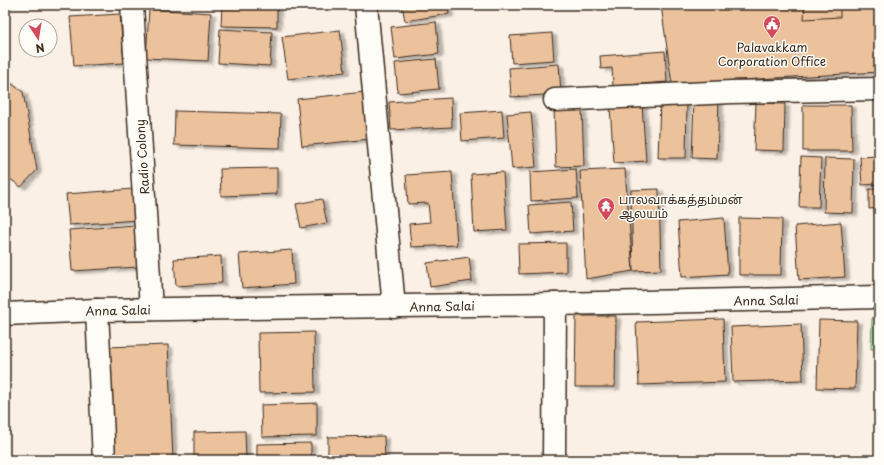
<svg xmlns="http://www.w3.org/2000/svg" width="884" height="465" viewBox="0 0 884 465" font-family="'Playpen Sans','Noto Sans Tamil',sans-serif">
	<defs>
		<filter id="shadow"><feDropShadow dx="4.5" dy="2.5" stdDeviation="1" flood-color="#0004"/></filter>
	</defs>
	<rect width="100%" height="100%" fill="#faf0e5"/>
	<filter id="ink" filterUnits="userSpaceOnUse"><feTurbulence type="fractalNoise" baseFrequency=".025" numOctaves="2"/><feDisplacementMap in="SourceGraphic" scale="8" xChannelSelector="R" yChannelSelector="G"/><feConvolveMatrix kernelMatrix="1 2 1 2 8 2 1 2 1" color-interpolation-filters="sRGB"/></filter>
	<g filter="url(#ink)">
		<!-- green -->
		<path fill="#afedb4" stroke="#758c69" d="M872,318H879V349H871Z"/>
		<!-- building -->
		<g fill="#ecc29c" stroke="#3b2a1e" filter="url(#shadow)">
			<path d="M222,5H277V27L221,26Z"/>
			<path d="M402,5H448L449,14L405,21Z"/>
			<path d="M661,5H879V72L672,84Z"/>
			<path d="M805,5H840V17L804,19Z"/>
			<path d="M149,9L211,13L208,61L146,58Z"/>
			<path d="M120,14L124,63L74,66L70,17Z"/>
			<path d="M436,22L439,54L395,59L391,27Z"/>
			<path d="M220,29L272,32L270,66L218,63Z"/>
			<path d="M340,30L345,72L288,79L282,37Z"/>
			<path d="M552,33L554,60L512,63L510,36Z"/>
			<path d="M665,51L667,82L613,86L612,68L601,69L600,56Z"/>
			<path d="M436,59L439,89L398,93L395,63Z"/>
			<path d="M559,64L561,94L511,97L509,68Z"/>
			<path d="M5,79L23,92L37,170L21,187L5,175Z"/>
			<path d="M365,92L370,139L302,146L297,99Z"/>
			<path d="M451,98L452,127L391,130L389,102Z"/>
			<path d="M694,98L719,99L717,159L692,158Z"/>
			<path d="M660,100L687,101L686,158H658Z"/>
			<path d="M756,103L785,104L784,151L754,150Z"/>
			<path d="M642,104L646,161L614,163L610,107Z"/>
			<path d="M803,105H851L852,151H803Z"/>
			<path d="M554,109H582L584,166L556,167Z"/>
			<path d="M502,110L504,138L462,141L460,113Z"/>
			<path d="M175,111L281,114L280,148L174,145Z"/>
			<path d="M531,112L536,167L512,169L507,114Z"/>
			<path d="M879,156V184L862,185L860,157Z"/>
			<path d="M801,157L821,158L819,207H799Z"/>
			<path d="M825,158L854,159L853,213L824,212Z"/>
			<path d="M277,168V194L221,196L220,169Z"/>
			<path d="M576,169L578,198L531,201L530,172Z"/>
			<path d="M625,169L633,271L586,279L580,171Z"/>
			<path d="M452,172L457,245L411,247L409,224L430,222L428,203L408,204L406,175Z"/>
			<path d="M503,172L507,230L474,232L471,174Z"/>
			<path d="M134,189L137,220L69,225L66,194Z"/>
			<path d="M659,189L661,270L633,271L631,190Z"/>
			<path d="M869,189H879V208L869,209Z"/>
			<path d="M322,199L327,223L301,228L296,204Z"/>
			<path d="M571,202L573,231L531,234L529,205Z"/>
			<path d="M724,218L728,274L682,277L678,222Z"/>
			<path d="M739,218L782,219L781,275H739Z"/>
			<path d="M841,222L845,277L799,280L795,226Z"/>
			<path d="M135,225L138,267L72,271L69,230Z"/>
			<path d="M566,243V272L519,274L518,244Z"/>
			<path d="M292,250L294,284L242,288L239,254Z"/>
			<path d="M221,256L222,283L176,286L174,259Z"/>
			<path d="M469,257L472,281L430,287L427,263Z"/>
			<path d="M576,316H616L615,387H575Z"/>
			<path d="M723,319L725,382L639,385L636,322Z"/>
			<path d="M819,320L857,321L855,389L817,388Z"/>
			<path d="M801,324L803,380L733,382L731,327Z"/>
			<path d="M314,332L315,392L259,393L258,333Z"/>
			<path d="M168,345L173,460H110L106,347Z"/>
			<rect x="877" y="354" width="2" height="35"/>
			<path d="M317,403V436L262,437L261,405Z"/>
			<path d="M245,431L246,460H194V432Z"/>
			<path d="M384,436L385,460H328V437Z"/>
			<path d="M311,443V460H257V444Z"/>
		</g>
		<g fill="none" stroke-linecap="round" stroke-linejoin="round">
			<!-- minor casing -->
			<g stroke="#3b2a1e" stroke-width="25">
				<g id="minor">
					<path d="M132,5L151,309"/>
					<path d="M366,5L394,307"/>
					<path d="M555,100L732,92L879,89"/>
					<path d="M97,310L104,460"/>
					<path d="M5,314L97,310L555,304L879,297"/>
					<path d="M554,460L555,304"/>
				</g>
			</g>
			<!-- minor -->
			<use href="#minor" stroke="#fdfcf7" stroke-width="22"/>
		</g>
	</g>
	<!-- icons -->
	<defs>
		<g id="civic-pin" transform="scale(0.9)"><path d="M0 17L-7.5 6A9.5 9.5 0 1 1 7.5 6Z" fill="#d1495b" stroke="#fdfcf7"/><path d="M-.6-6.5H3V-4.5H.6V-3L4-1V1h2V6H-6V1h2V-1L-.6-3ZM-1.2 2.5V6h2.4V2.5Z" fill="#fff"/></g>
		<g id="temple-pin" transform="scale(0.9)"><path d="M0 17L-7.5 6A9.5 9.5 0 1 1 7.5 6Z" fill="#d1495b" stroke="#fdfcf7"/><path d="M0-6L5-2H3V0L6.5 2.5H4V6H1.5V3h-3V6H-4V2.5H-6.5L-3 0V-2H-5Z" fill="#fff"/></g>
	</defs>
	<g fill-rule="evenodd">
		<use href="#civic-pin" x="772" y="24"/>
		<use href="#temple-pin" x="606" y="206"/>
	</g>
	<g text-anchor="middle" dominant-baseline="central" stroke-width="3" stroke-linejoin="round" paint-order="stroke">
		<!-- poi labels -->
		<g font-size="12" fill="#3b2a1e" stroke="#fdfcf7">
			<text x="772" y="47">Palavakkam<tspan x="772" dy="14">Corporation Office</tspan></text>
			<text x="619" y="199" text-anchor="start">பாலவாக்கத்தம்மன்<tspan x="619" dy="14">ஆலயம்</tspan></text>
		</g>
		<!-- street labels -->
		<g font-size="12" fill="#3b2a1e" stroke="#fdfcf7">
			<text transform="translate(142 157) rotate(-94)">Radio Colony</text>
			<text transform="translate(766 300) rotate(-1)">Anna Salai</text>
			<text transform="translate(442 306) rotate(-1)">Anna Salai</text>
			<text transform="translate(118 310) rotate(-1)">Anna Salai</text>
		</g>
	</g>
	<!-- margin -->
	<rect width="884" height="465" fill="none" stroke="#fdfcf7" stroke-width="20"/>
	<rect x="10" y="10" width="864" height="445" fill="none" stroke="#3b2a1e" stroke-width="1.5" filter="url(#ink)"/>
	<!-- north arrow -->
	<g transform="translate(38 38) rotate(168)"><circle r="19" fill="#fdfcf7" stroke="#afa8a0"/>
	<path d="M0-3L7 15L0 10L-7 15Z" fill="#d1495b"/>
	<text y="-6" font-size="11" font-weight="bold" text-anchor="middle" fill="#3b2a1e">N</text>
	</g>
</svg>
